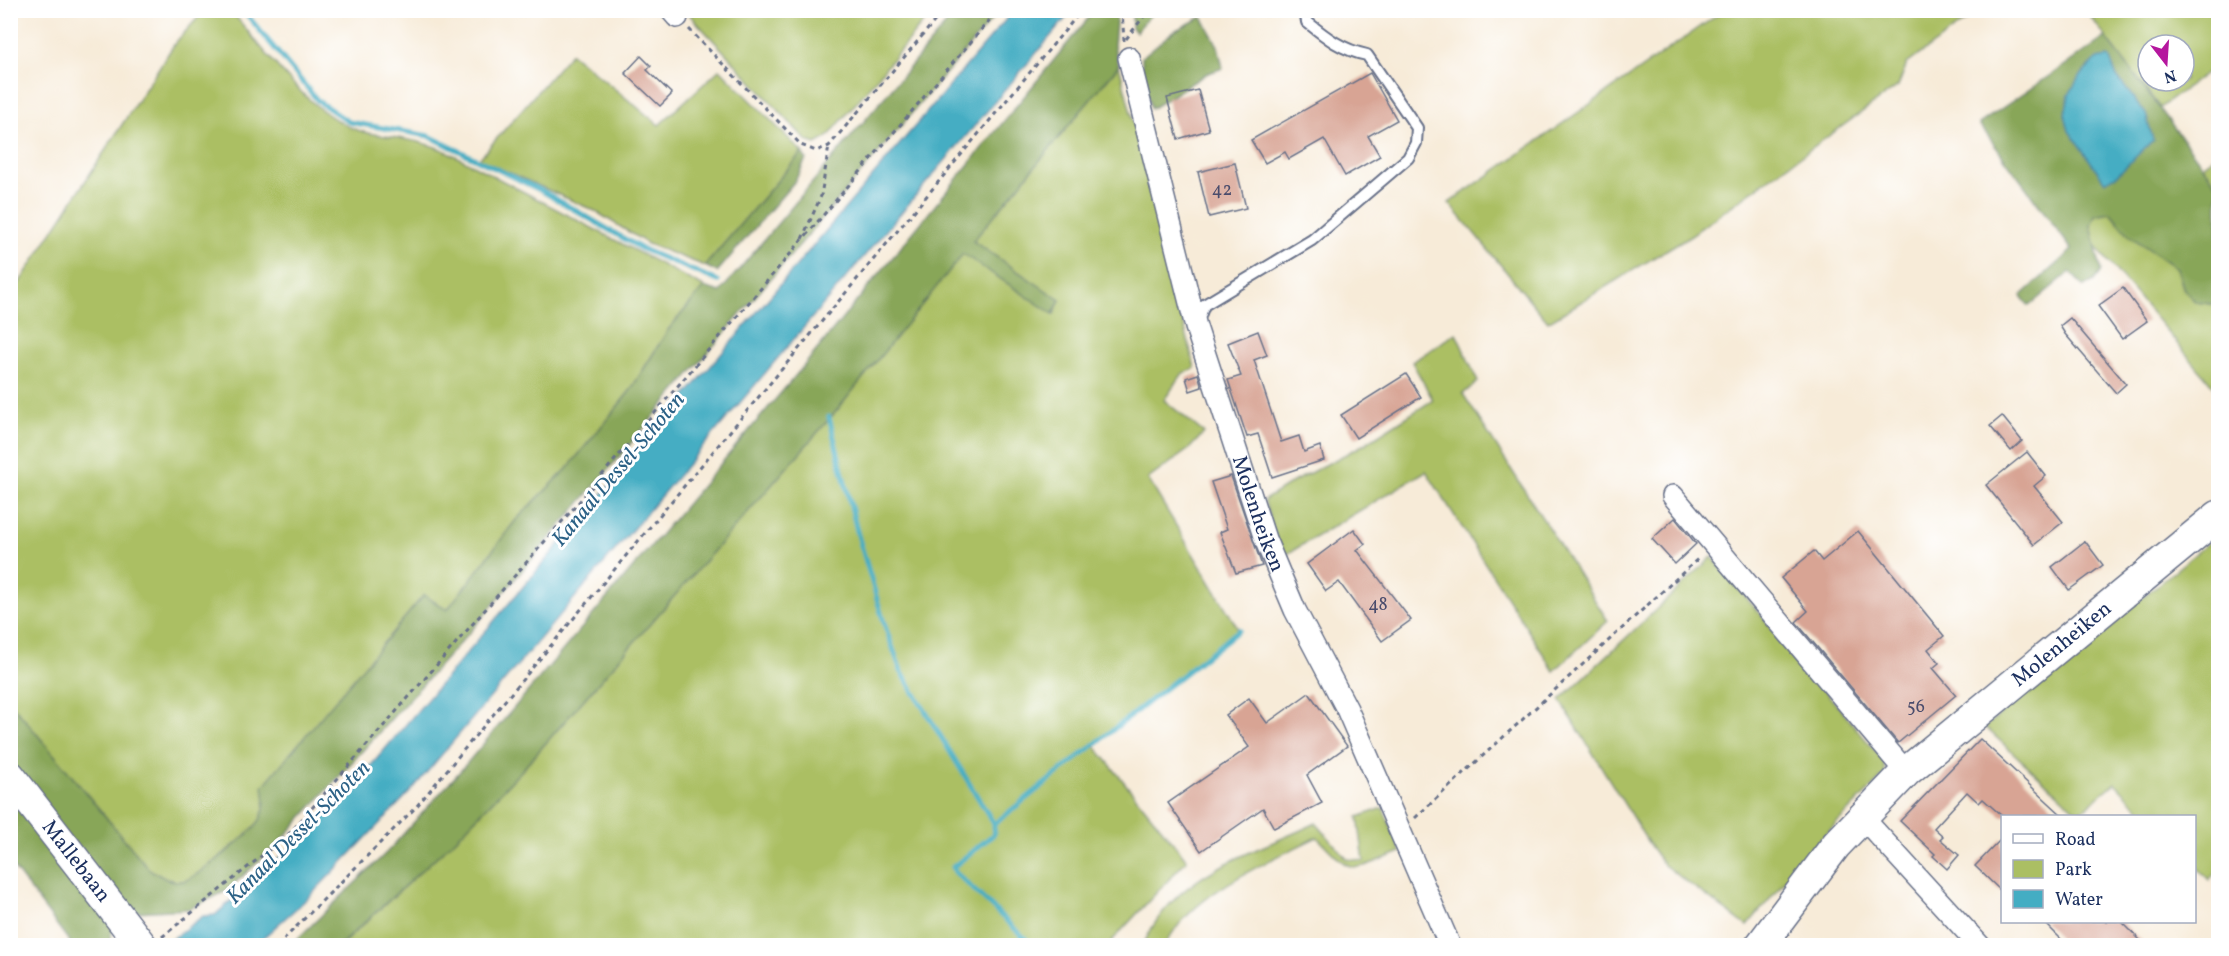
<svg xmlns="http://www.w3.org/2000/svg" width="2229" height="956" viewBox="0 0 2229 956" font-family="Vollkorn,serif">
	<rect width="100%" height="100%" fill="#fff"/>
	<filter id="ink" filterUnits="userSpaceOnUse"><feTurbulence type="fractalNoise" baseFrequency=".0167" numOctaves="2"/><feDisplacementMap in="SourceGraphic" scale="12" xChannelSelector="R" yChannelSelector="G"/><feConvolveMatrix kernelMatrix="1 2 1 2 8 2 1 2 1" color-interpolation-filters="sRGB"/></filter>
	<filter id="wash" filterUnits="userSpaceOnUse"><feTurbulence type="fractalNoise" baseFrequency=".008" numOctaves="4" result="noise"/><feDisplacementMap in="SourceGraphic" scale="24" xChannelSelector="R" yChannelSelector="G"/><feGaussianBlur stdDeviation="1.35" result="paint"/><feColorMatrix in="noise" values="0 0 0 0 0 0 0 0 0 0 0 0 0 0 0 0 0 1.4 0 .05"/><feComposite in="paint" operator="in"/></filter>
	<g filter="url(#wash)">
		<rect width="100%" height="100%" fill="#f7ebd8"/>
		<!-- green -->
		<g fill="#abbf63" stroke="#637760" stroke-width="1.5" fill-rule="evenodd">
			<path d="M205,10L231,11C265,50 312,119 364,132C396,139 416,138 448,152L704,287L668,330L630,391L567,469L516,520L447,611L423,596L264,786C265,798 266,807 261,818C256,829 195,879 183,881C170,883 159,875 149,869L11,703L10,297L175,43Z"/>
			<path d="M918,10L927,18L827,138L816,144L807,141L686,11Z"/>
			<path d="M1723,11H1979L1907,64L1898,86L1691,235L1548,322L1449,203Z"/>
			<path d="M2086,11H2218V64L2160,108ZM2148,45H2184V81H2148Z"/>
			<path d="M571,53L659,125L720,69L802,152L705,266L648,244L595,211L479,159Z"/>
			<path d="M1119,65L1195,368L1183,373L1164,400L1204,433L1188,450L1148,479L1239,630L1174,680L1095,746L1187,860L1108,945L340,946L457,838L523,769L838,409L963,253L1054,314L1060,300L973,241Z"/>
			<path d="M2218,153V186L2203,165Z"/>
			<path d="M2110,212L2130,236L2177,268L2184,290L2196,302L2218,305V392L2096,247L2091,225L2095,215Z"/>
			<path d="M1456,333L1478,382L1463,394L1608,621L1554,671L1426,471L1282,557L1264,500L1293,482L1363,445L1433,400L1412,362Z"/>
			<path d="M2218,535V871L2209,880L2195,865L2194,816H2147L2115,783L2079,813L1985,727Z"/>
			<path d="M1712,557L1884,761L1885,774L1819,841L1747,926L1664,865L1649,844L1560,700Z"/>
			<path d="M1383,808L1401,852C1350,871 1356,878 1317,837C1265,863 1193,893 1165,945L1143,946C1173,872 1251,855 1316,823L1347,859L1364,861L1358,817Z"/>
		</g>
		<!-- forest -->
		<g fill="#88a659" stroke="#526a5c" stroke-width="1.5">
			<path d="M957,11H999L470,632L279,843L226,891L189,909L117,913L108,945H72L11,864V703L149,869C159,875 170,883 183,881C196,879 256,830 261,818C266,807 265,798 263,786L424,595L447,610L516,520L567,469L630,391L668,330L704,287L720,292Z"/>
			<path d="M1094,11H1117L1114,46L1119,65L973,241L1060,300L1053,314L963,254L838,409L523,769L457,838L340,945H291L387,852L462,769L807,362Z"/>
			<path d="M1132,11V10L1154,11L1136,32L1132,28Z"/>
			<path d="M1202,17L1218,46L1223,68L1206,74L1151,109L1142,73V57L1174,31Z"/>
			<path d="M2106,37L2218,186V305L2196,302L2184,290L2177,268L2130,236L2110,212L2095,215L2091,225L2101,271L2094,281L2084,287L2070,272L2029,306L2021,296L2072,250L1979,124Z"/>
			<path d="M802,152L806,159L795,181L717,272L705,266Z"/>
		</g>
		<!-- water -->
		<g fill="#44adc3" stroke="#306e90" stroke-width="1.5">
			<path d="M1013,11H1072L411,791L309,897L255,945H164L203,916L215,915L308,832L374,762Z"/>
			<path d="M2109,57L2117,77L2146,114L2153,140L2116,176L2105,182L2069,131L2065,114L2069,95L2078,79L2096,59Z"/>
		</g>
		<g fill="none" stroke-linecap="round" stroke-linejoin="round">
			<!-- stream -->
			<g stroke="#44adc3" stroke-width="5">
				<path d="M243,10L318,101L349,122L429,136L542,191L642,249L718,281"/>
				<path d="M829,417L858,535L885,626L901,671L994,824V834L953,867L955,872L1033,946"/>
				<path d="M994,824L1239,630"/>
			</g>
		</g>
		<g id="blocks">
			<!-- building -->
			<g fill="#d8a494">
				<path d="M641,56L651,66L647,70L672,94L660,106L625,73Z"/>
				<path d="M1370,73L1397,120L1368,136L1380,156L1345,176L1324,139L1289,159L1285,152L1265,163L1251,140Z"/>
				<path d="M1198,90L1209,130L1178,139L1167,98Z"/>
				<path d="M1235,163L1246,208L1209,217L1198,172Z"/>
				<path d="M2123,288L2147,321L2122,339L2098,306Z"/>
				<path d="M2070,318L2126,384L2116,393L2065,334L2060,326Z"/>
				<path d="M1258,331L1267,355L1254,360L1281,442L1299,436L1304,452L1320,446L1324,460L1272,477L1258,434L1247,437L1228,380L1241,376L1228,343Z"/>
				<path d="M1198,374L1202,387L1190,391L1186,378Z"/>
				<path d="M1406,374L1421,397L1356,438L1341,415Z"/>
				<path d="M2002,416L2022,441L2011,451L1990,426Z"/>
				<path d="M2027,452L2046,476L2034,486L2063,522L2034,545L1986,485Z"/>
				<path d="M1231,476L1262,566L1236,573L1220,532L1227,529L1211,482Z"/>
				<path d="M1675,518L1696,544L1675,564L1652,539Z"/>
				<path d="M1354,529L1365,544L1357,550L1411,620L1382,641L1339,582L1326,591L1307,564Z"/>
				<path d="M1858,531L1944,636L1928,649L1939,663L1933,668L1956,695L1898,743L1796,622L1808,611L1781,578L1814,551L1822,561Z"/>
				<path d="M2085,541L2103,565L2069,590L2052,567Z"/>
				<path d="M1309,693L1347,746L1307,775L1322,803L1274,828L1263,808L1201,851L1168,803L1249,747L1226,715L1249,698L1267,723Z"/>
				<path d="M1980,739L2063,816H2002L1983,799L1979,803L1967,792L1934,828L1943,836L1940,839L1959,855L1947,869L1933,856L1935,854L1900,821Z"/>
				<path d="M2002,838V892L1975,866Z"/>
				<path d="M2043,921H2121L2145,945H2067Z"/>
			</g>
		</g>
	</g>
	<g filter="url(#ink)">
		<use href="#blocks" fill-opacity="0" stroke="#687189" stroke-width="1.5"/>
		<g fill="none" stroke-linecap="round" stroke-linejoin="round">
			<!-- lane casing -->
			<g stroke="#687189" stroke-width="14">
				<path id="lane" d="M1198,321L1204,305L1312,240L1408,158L1416,143L1417,128L1367,55C1342,50 1327,38 1307,22L1305,10"/>
			</g>
			<!-- street casing -->
			<g stroke="#687189" stroke-width="24">
				<g id="street">
					<path d="M671,10L677,17"/>
					<path id="s1" d="M1129,58L1196,327L1265,539L1295,610L1347,709L1450,946"/>
					<path d="M1673,496L1906,772"/>
					<path d="M1863,818L1980,946"/>
				</g>
			</g>
			<!-- secondary casing -->
			<g stroke="#687189" stroke-width="33">
				<g id="secondary">
					<path id="s2" d="M10,776L142,946"/>
					<path id="s3" d="M1760,946L1836,845L1906,772L2218,516"/>
				</g>
			</g>
			<!-- path -->
			<g stroke="#687189" stroke-width="3" stroke-dasharray="4.5 4.5" stroke-linecap="butt">
				<path d="M1122,10L1124,41"/>
				<path d="M689,29L801,145L816,151L829,146L944,10"/>
				<path d="M1126,39L1149,10"/>
				<path d="M802,239L821,196L829,146"/>
				<path d="M1415,818L1700,557"/>
				<path d="M162,937L291,832L573,509L998,10"/>
				<path d="M277,946L416,807L1082,10"/>
			</g>
			<!-- lane -->
			<use href="#lane" stroke="#fff" stroke-width="10"/>
			<!-- street -->
			<use href="#street" stroke="#fff" stroke-width="21"/>
			<!-- secondary -->
			<use href="#secondary" stroke="#fff" stroke-width="30"/>
		</g>
	</g>
	<g text-anchor="middle" dominant-baseline="central" stroke-width="6" stroke-linejoin="round" paint-order="stroke">
		<!-- number labels -->
		<g font-size="18" fill="#4a4c6c">
			<text x="1222" y="190">42</text>
			<text x="1378" y="605">48</text>
			<text x="1916" y="707">56</text>
		</g>
		<!-- street labels -->
		<g font-size="21" fill="#1b2f5e" stroke="#fff">
			<text stroke="none"><textPath href="#s1" startOffset="474">Molenheiken</textPath></text>
			<text stroke="none"><textPath href="#s3" startOffset="429">Molenheiken</textPath></text>
			<text stroke="none"><textPath href="#s2" startOffset="108">Mallebaan</textPath></text>
		</g>
		<!-- water labels -->
		<g font-size="22" font-style="italic" fill="#2b6186" stroke="#fff">
			<text transform="translate(619 470) rotate(-50)">Kanaal Dessel-Schoten</text>
			<text transform="translate(299 833) rotate(-45)">Kanaal Dessel-Schoten</text>
		</g>
	</g>
	<!-- margin -->
	<rect width="2229" height="956" fill="none" stroke="#fff" stroke-width="36"/>
	<!-- legend -->
	<rect x="2001" y="815" width="195" height="108" fill="#ffffff" stroke="#a4acbf" stroke-width="1.5"/>
	<rect x="2013" y="834" width="30" height="9" fill="#ffffff" stroke="#a4acbf" stroke-width="1.5"/>
	<text x="2055" y="845" font-size="18" fill="#1b2f5e">Road</text>
	<rect x="2013" y="860" width="30" height="18" fill="#abbf63" stroke="#a4acbf" stroke-width="1.5"/>
	<text x="2055" y="875" font-size="18" fill="#1b2f5e">Park</text>
	<rect x="2013" y="890" width="30" height="18" fill="#44adc3" stroke="#a4acbf" stroke-width="1.5"/>
	<text x="2055" y="905" font-size="18" fill="#1b2f5e">Water</text>
	<!-- north arrow -->
	<g transform="translate(2166 63) rotate(163)"><circle r="28" fill="#ffffff" stroke="#a4acbf" stroke-width="1.5"/>
	<path d="M0-4.5L10 22L0 15L-10 22Z" fill="#b5179e"/>
	<text y="-9" font-size="16" font-weight="bold" text-anchor="middle" fill="#1b2f5e">N</text>
	</g>
</svg>
